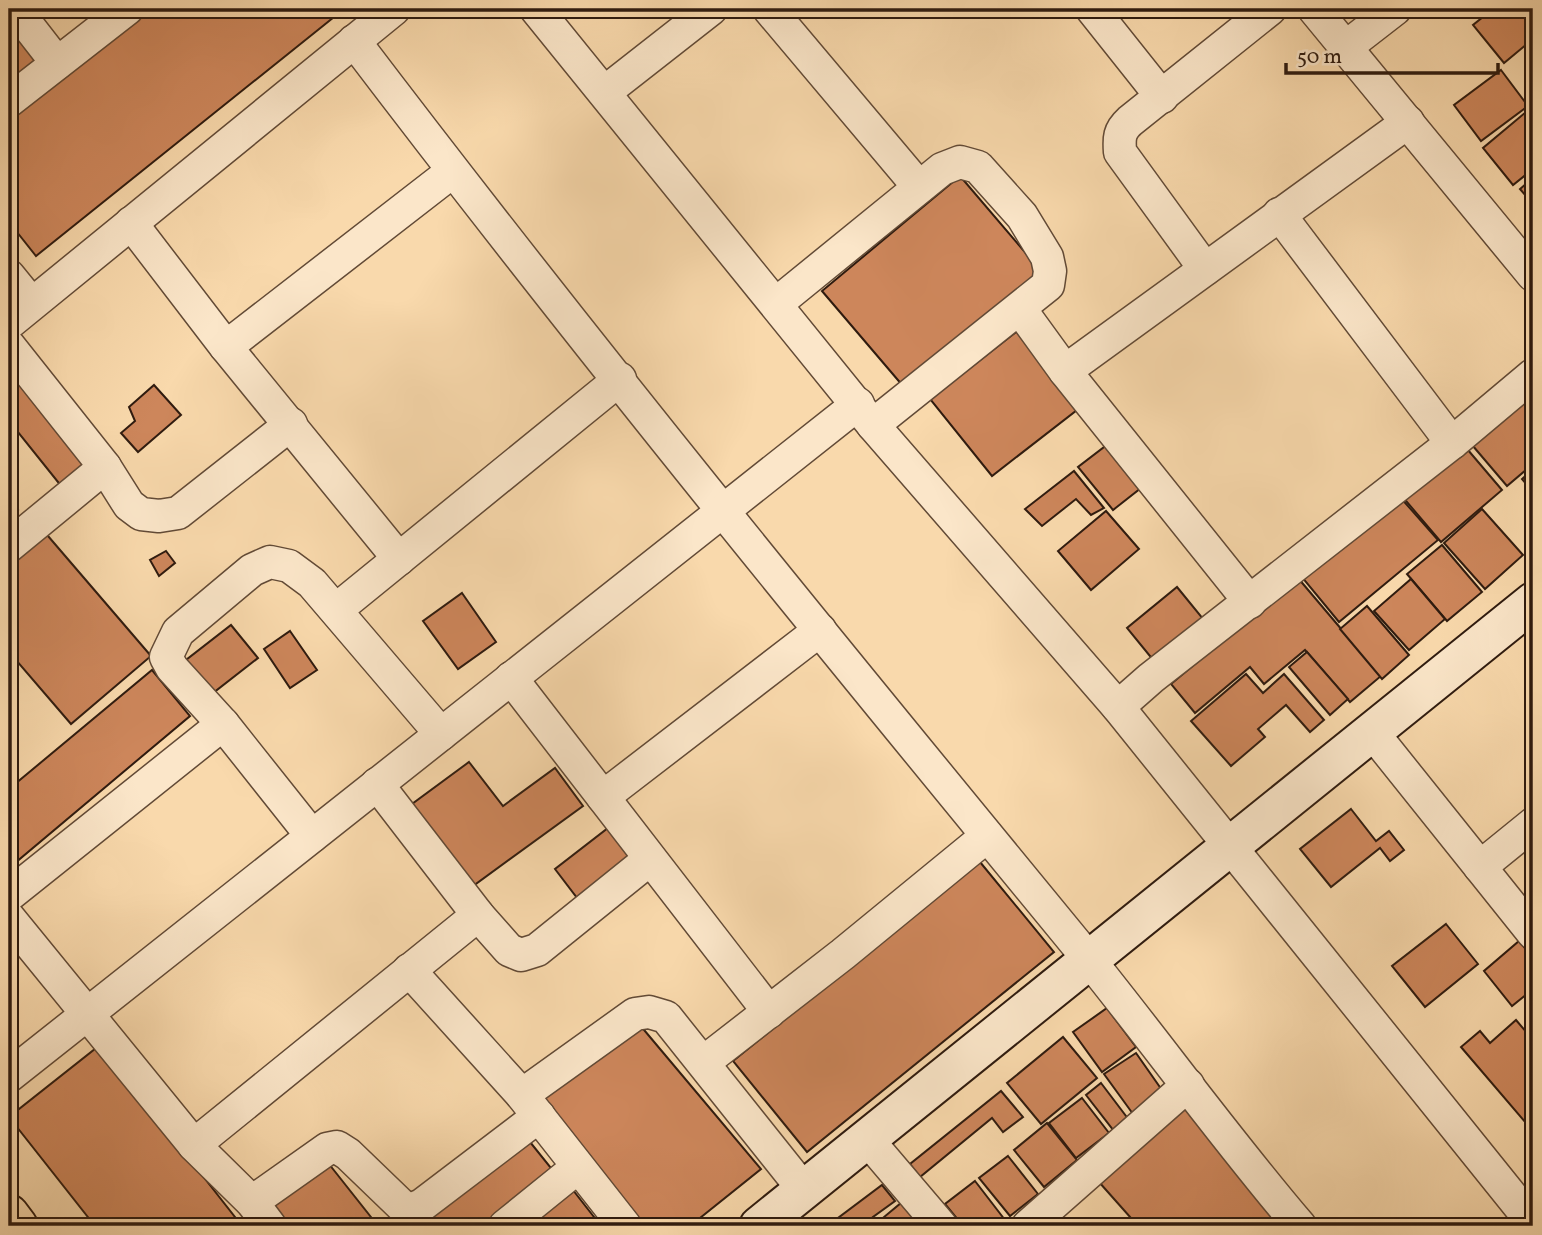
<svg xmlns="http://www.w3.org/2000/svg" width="1542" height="1235" viewBox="0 0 1542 1235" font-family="Vollkorn,serif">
	<rect width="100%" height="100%" fill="#f9d9ac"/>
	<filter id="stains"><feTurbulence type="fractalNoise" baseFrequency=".00286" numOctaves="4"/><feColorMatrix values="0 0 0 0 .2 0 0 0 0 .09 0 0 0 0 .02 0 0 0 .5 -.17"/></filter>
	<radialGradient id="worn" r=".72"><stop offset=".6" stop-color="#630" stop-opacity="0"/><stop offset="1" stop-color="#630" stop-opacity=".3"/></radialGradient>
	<!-- building -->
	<g fill="#cd865b" stroke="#2f1b0f" stroke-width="2">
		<path d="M138,9H344L36,256L9,222V112Z"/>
		<path d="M1493,9H1526L1533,17V39L1504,63L1473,25Z"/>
		<path d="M9,25L37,61L9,84Z"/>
		<path d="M1501,70L1528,106L1481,141L1454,105Z"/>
		<path d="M1532,107L1533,169L1513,185L1483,148Z"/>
		<path d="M960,176L1041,271L903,386L822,291Z"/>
		<path d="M1533,178V204L1520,189Z"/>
		<path d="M1025,325L1086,403L992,476L930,399Z"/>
		<path d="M26,374L100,465L66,492L9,421V388Z"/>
		<path d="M154,385L181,415L138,452L121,433L135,421L129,407Z"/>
		<path d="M1519,395L1533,411V464L1507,486L1467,439Z"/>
		<path d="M1112,441L1146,484L1113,510L1078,467Z"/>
		<path d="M1462,443L1502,490L1441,542L1401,495Z"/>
		<path d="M1533,469V492L1522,479Z"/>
		<path d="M1074,471L1104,508L1091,515L1076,499L1042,526L1025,509Z"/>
		<path d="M1400,497L1438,540L1339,622L1301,576Z"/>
		<path d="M9,499L18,510L9,518Z"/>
		<path d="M1482,509L1523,555L1485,589L1444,543Z"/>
		<path d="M1106,511L1139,549L1091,590L1058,551Z"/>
		<path d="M42,529L151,656L71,724L9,652V556Z"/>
		<path d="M1442,545L1482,592L1447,621L1407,574Z"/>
		<path d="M166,551L175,563L159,576L150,560Z"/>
		<path d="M1298,578L1381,676L1350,702L1305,650L1264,684L1250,667L1195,713L1171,684Z"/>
		<path d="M1411,579L1445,619L1409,650L1374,611Z"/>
		<path d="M1177,587L1204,620L1154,661L1127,628Z"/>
		<path d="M462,593L496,642L458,669L423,621Z"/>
		<path d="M1367,606L1409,655L1382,679L1340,629Z"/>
		<path d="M231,625L258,658L213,693L186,660Z"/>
		<path d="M290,631L317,670L290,688L264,649Z"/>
		<path d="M1307,652L1348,699L1330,715L1289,667Z"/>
		<path d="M152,670L190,716L9,868V789Z"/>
		<path d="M1246,674L1263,693L1284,674L1324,720L1310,732L1286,705L1258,729L1265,737L1231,766L1191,721Z"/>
		<path d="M469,762L503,806L555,768L583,806L473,886L412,804Z"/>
		<path d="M1351,809L1376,841L1389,831L1404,850L1390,861L1380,848L1331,887L1300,849Z"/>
		<path d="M608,828L637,865L584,907L555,869Z"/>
		<path d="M980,862L1054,952L807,1152L733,1061Z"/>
		<path d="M1446,924L1478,964L1425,1007L1392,966Z"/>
		<path d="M1519,941L1533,958V989L1512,1006L1484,971Z"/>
		<path d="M1107,1008L1136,1047L1102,1072L1073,1032Z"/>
		<path d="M634,1018L761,1169L690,1226H645L538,1098Z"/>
		<path d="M1516,1020L1533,1040V1116L1526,1123L1461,1047L1480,1031L1490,1043Z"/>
		<path d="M1063,1037L1097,1078L1041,1124L1007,1083Z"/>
		<path d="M100,1045L242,1226H95L9,1117Z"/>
		<path d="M1136,1053L1164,1093L1133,1114L1104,1074Z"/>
		<path d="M1101,1083L1129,1120L1114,1131L1086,1095Z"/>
		<path d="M1001,1091L1023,1117L1003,1132L992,1118L920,1177L910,1164Z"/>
		<path d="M1082,1098L1109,1133L1076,1158L1049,1123Z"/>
		<path d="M1178,1098L1280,1213L1265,1226H1138L1091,1173Z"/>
		<path d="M1047,1123L1077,1160L1044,1187L1014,1150Z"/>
		<path d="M522,1132L555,1173L486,1226H400Z"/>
		<path d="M1008,1156L1038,1194L1010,1216L979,1178Z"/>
		<path d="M325,1159L378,1226H285L267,1203Z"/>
		<path d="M975,1181L1005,1220L997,1226H963L945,1204Z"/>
		<path d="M569,1185L601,1226H516Z"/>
		<path d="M882,1185L895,1201L873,1217L880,1226H838L834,1221Z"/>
		<path d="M901,1203L920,1224L917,1226H892L884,1217Z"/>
	</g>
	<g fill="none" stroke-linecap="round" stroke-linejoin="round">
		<!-- street casing -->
		<g stroke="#624a36" stroke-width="35">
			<g id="street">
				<path d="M15,9L57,63"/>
				<path d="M536,9L873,425L1118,707L1533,1223"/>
				<path d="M769,9L919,187"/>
				<path d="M1092,9L1162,97"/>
				<path d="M1314,9L1533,275"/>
				<path d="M354,41C588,349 833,648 1078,946C1153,1038 1223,1136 1300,1226"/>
				<path d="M1346,47L1395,9"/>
				<path d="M605,92L711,9"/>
				<path d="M9,101L127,9"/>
				<path d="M1279,214L1452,443"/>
				<path d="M131,223L226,347L399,559"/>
				<path d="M1205,269L1120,152C1119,138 1119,131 1130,121L1270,9"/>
				<path d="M9,276L31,303"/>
				<path d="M776,304L942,169L960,162L978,167L1022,216L1047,257L1050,271L1048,285L873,425"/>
				<path d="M1020,309L1065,371L1250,602"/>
				<path d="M9,323L394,9"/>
				<path d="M9,346L105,467L129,505L141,514L159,516L178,513L291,424"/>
				<path d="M226,347L453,171"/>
				<path d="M1065,371L1408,122"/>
				<path d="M9,546L105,467"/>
				<path d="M336,610L620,379"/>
				<path d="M511,678L769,1012"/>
				<path d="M1118,707L1151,678L1452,443L1533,375"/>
				<path d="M1372,732L1533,933"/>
				<path d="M377,784L478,915L509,950L521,955L537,950L650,859"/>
				<path d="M603,797L820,630"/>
				<path d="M312,836L223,724L172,668L166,657L178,632L252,570L270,562L289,566L312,583L441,734"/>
				<path d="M1480,867L1533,824"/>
				<path d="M9,895L223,724"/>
				<path d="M9,918L194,1145L252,1202L270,1226"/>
				<path d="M409,970L522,1095L625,1226"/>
				<path d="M704,1062L843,954L987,836"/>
				<path d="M9,1076L858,404"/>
				<path d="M522,1095L635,1014L649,1012L666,1017L804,1190"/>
				<path d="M867,1139L941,1226"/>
				<path d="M194,1145L478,915"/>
				<path d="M252,1202L327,1149L337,1147L348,1154L403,1207L412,1209L422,1205L539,1116"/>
				<path d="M505,1226L578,1167"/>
				<path d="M1028,1226L1188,1085"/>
			</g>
		</g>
		<!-- secondary casing -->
		<g stroke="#2f1b0f" stroke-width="42">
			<path id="secondary" d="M759,1226L1533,602"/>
		</g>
		<!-- primary casing -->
		<g stroke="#2f1b0f" stroke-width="42">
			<path id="primary" d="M9,1214L18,1226"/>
		</g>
		<!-- street -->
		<use href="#street" stroke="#fbe6c9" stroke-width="32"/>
		<!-- secondary -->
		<use href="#secondary" stroke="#fbe6c9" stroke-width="38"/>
		<!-- primary -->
		<use href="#primary" stroke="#f9d9ac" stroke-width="38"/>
	</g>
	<!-- margin -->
	<rect width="1542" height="1235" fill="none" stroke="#f9d9ac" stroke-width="35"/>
	<rect x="10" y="10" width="1521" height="1214" fill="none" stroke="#2f1b0f" stroke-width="3.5"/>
	<rect x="18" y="18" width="1507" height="1200" fill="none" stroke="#2f1b0f" stroke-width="2"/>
	<!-- scale -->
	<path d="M1286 63v10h212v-10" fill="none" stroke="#2f1b0f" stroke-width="3.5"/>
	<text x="1297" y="63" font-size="21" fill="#2f1b0f" stroke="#fbe6c9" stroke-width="5" paint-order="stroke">50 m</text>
	<rect width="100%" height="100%" filter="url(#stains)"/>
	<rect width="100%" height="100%" fill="url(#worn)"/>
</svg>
